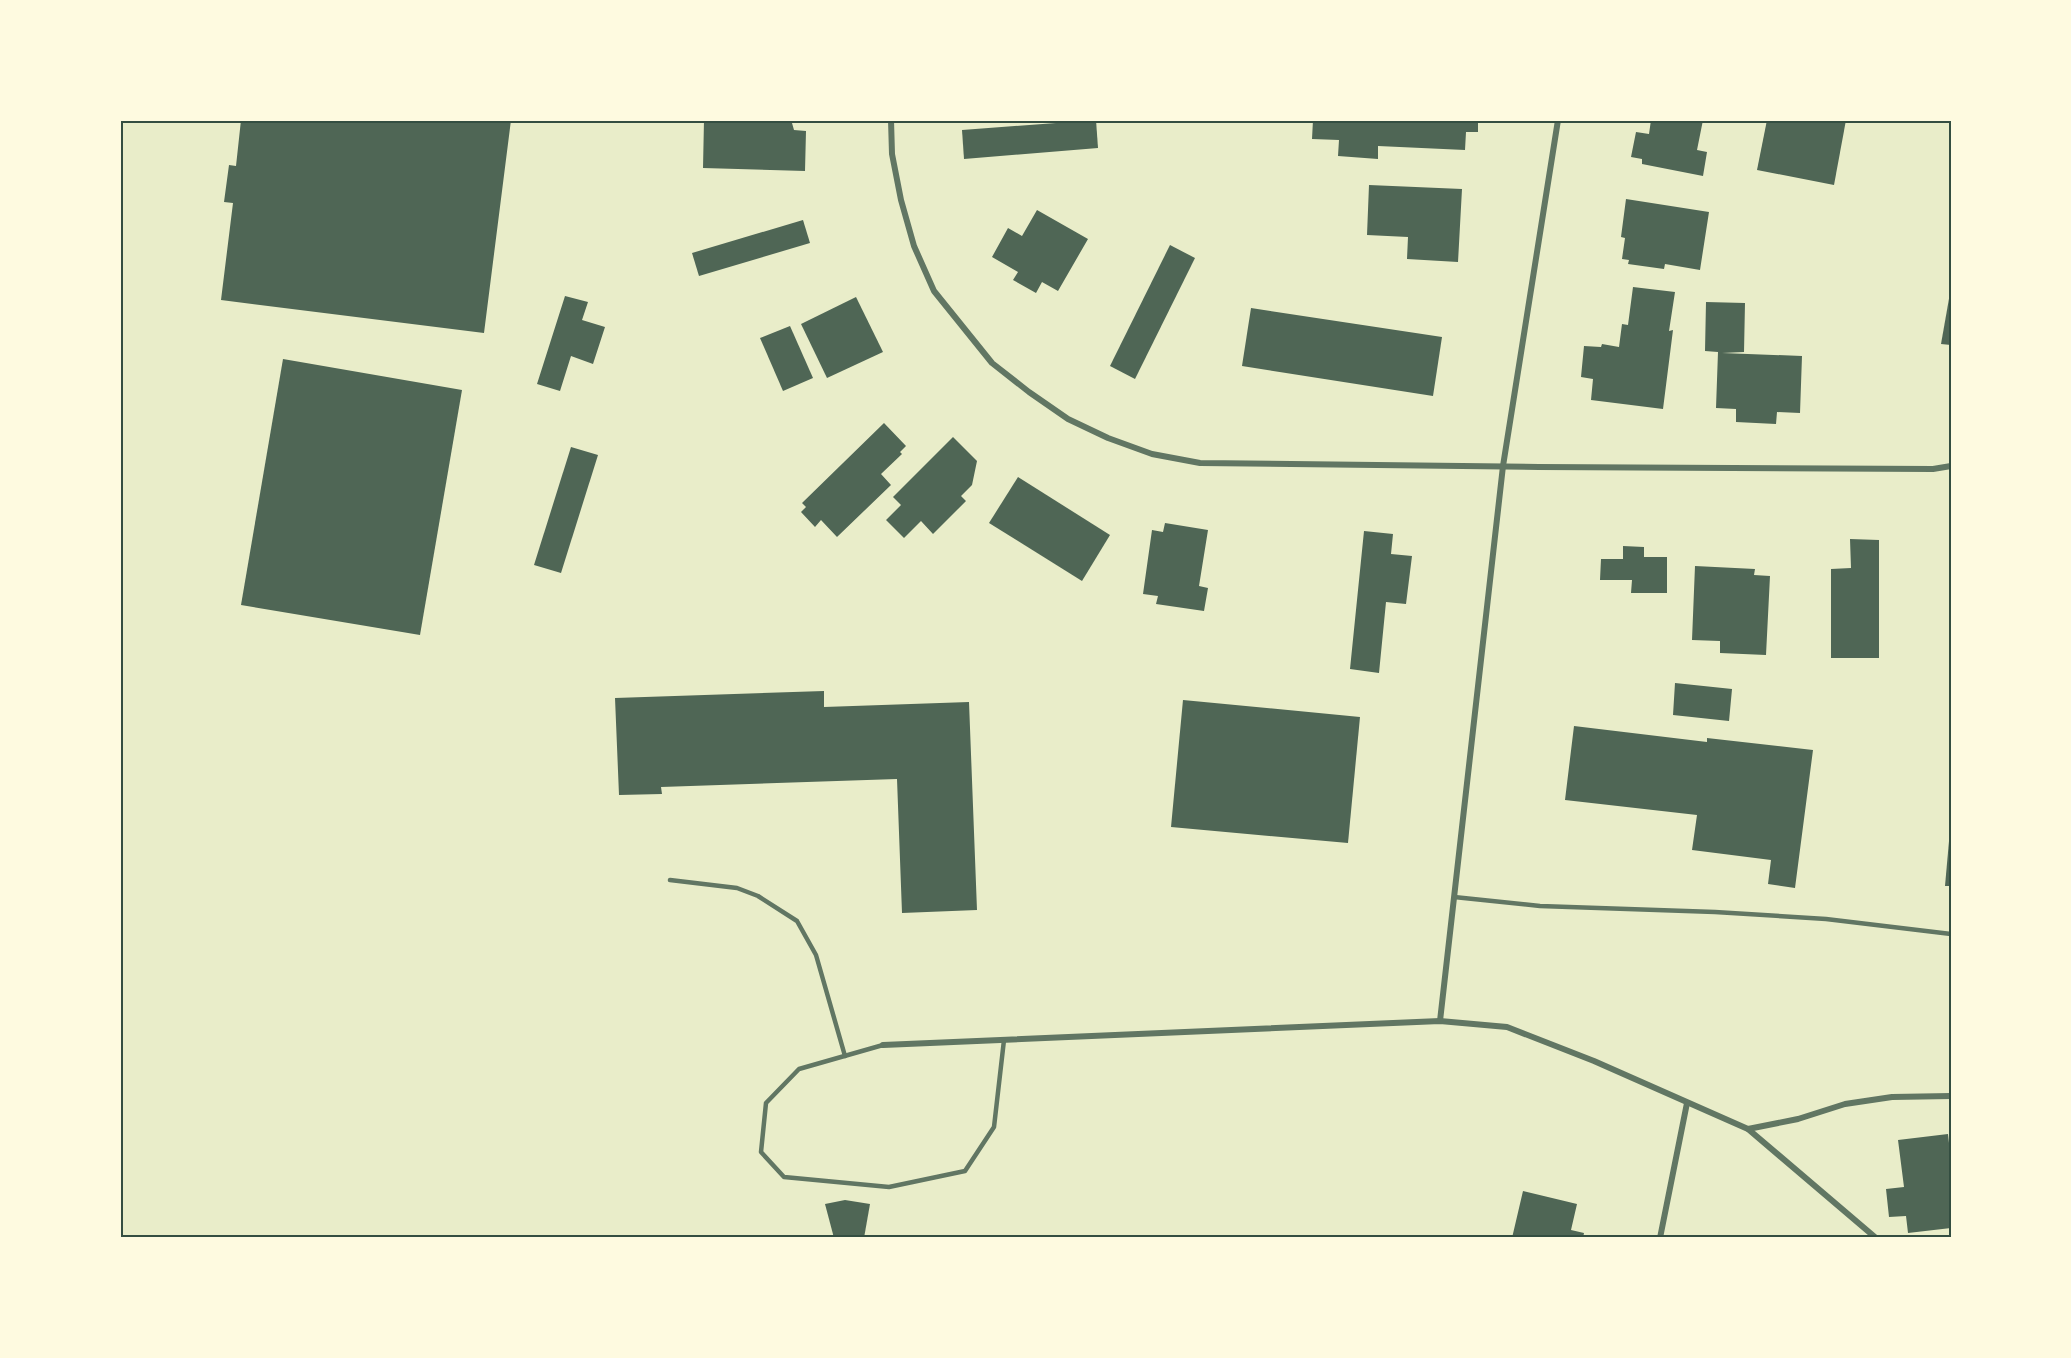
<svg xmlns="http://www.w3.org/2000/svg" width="2071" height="1358" viewBox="0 0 2071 1358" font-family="'Space Grotesk',sans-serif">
	<rect width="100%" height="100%" fill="#e9edc9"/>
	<!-- building -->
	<g fill="#4f6655">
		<path d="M241,120H511L484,333L221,300L233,203L224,202L229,165L236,166Z"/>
		<path d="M704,120L792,123L794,130L806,131L805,171L703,168Z"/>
		<path d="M1096,120L1098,148L964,159L962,130Z"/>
		<path d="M1313,120H1478V132H1466L1465,150L1378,146V159L1338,156L1339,140L1312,139Z"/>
		<path d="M1651,120H1703L1697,150L1707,152L1703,176L1642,164V159L1631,157L1636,132L1649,134Z"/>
		<path d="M1767,120H1846L1834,185L1757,170Z"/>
		<path d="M1369,185L1462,189L1458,262L1407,259L1408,237L1367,235Z"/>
		<path d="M1626,199L1709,212L1700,270L1665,264L1664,269L1628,264L1629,260L1622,259L1625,238L1621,237Z"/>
		<path d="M1037,210L1088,239L1058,291L1042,282L1036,293L1013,280L1018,272L992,257L1008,228L1022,236Z"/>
		<path d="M803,220L810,243L699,276L692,253Z"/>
		<path d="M1170,245L1195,258L1135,379L1110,366Z"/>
		<path d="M1633,287L1675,292L1669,331L1673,330L1663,409L1591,400L1593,379L1581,377L1584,346L1601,347L1602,344L1619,347L1622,324L1628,325Z"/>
		<path d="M1950,293H1951V345L1941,344Z"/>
		<path d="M565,296L588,302L582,320L605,327L593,364L571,356L560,391L537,384Z"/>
		<path d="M856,297L883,352L827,378L801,324Z"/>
		<path d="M1706,302L1745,303L1744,352L1722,353L1802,356L1800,413L1777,412L1776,424L1736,422V409L1716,408L1718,352L1705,351Z"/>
		<path d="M1251,308L1442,337L1433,396L1242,366Z"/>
		<path d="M790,326L813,378L783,391L760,338Z"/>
		<path d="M283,359L462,390L420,635L241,605Z"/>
		<path d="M884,423L906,446L900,452L902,454L881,474L891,485L837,537L821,520L815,527L801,512L806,507L802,503Z"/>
		<path d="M953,437L977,461L972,485L961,496L966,501L933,534L921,521L904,538L886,520L901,505L893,497Z"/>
		<path d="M571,447L598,455L561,573L534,565Z"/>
		<path d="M1018,477L1110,535L1082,581L989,523Z"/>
		<path d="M1165,523L1208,530L1199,586L1208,588L1204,611L1156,604L1158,596L1143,594L1152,530L1163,532Z"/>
		<path d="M1364,531L1393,534L1391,554L1412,556L1406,604L1386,602L1379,673L1350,669Z"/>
		<path d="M1850,539L1879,540V658H1831V569L1851,568Z"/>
		<path d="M1623,546L1644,547V557H1667V593H1631L1632,580H1600L1601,559H1623Z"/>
		<path d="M1695,566L1755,569L1754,575L1770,576L1766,655L1720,653V641L1692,640Z"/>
		<path d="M1675,683L1732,689L1729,721L1673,715Z"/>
		<path d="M824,691V707L969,702L977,910L902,913L897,779L661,787L662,794L619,795L615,698Z"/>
		<path d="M1183,700L1360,717L1348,843L1171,827Z"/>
		<path d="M1574,726L1707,742V738L1813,750L1795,888L1768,884L1771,860L1692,850L1697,815L1565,800Z"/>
		<path d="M1949,841H1951V886H1945Z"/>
		<path d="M1948,1134L1951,1161V1228L1908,1233L1906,1216L1889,1217L1886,1189L1904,1187L1898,1140Z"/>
		<path d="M1523,1191L1577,1204L1571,1230L1584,1233L1583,1238H1512Z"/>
		<path d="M845,1200L870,1204L864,1238H834L825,1204Z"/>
	</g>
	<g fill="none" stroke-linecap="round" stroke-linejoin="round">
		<!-- service -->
		<g stroke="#617663" stroke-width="4.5">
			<path d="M670,880L737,888L758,896L797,921L816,955L845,1056"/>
			<path d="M1454,897L1540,906L1715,912L1826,919L1951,934"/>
			<path d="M883,1045L799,1069L766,1103L761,1152L784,1177L889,1187L965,1171L994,1127L1004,1040"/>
		</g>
		<!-- minor -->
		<g stroke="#617663" stroke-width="6">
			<path d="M891,120L892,154L901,200L914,246L934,291L992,363L1029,392L1068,419L1108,438L1152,454L1200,463L1539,467L1933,469L1951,466"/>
			<path d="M1440,1021L1503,466L1558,120"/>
			<path d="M883,1045L1440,1021L1507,1027L1594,1061L1748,1129L1876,1238"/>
			<path d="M1748,1129L1798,1119L1845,1104L1892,1097L1951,1096"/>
			<path d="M1660,1238L1687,1103"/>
		</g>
	</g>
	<!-- border -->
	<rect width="2071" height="1358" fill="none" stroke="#fefae0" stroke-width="243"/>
	<rect x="122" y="122" width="1828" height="1114" fill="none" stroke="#344e41" stroke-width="2"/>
</svg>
